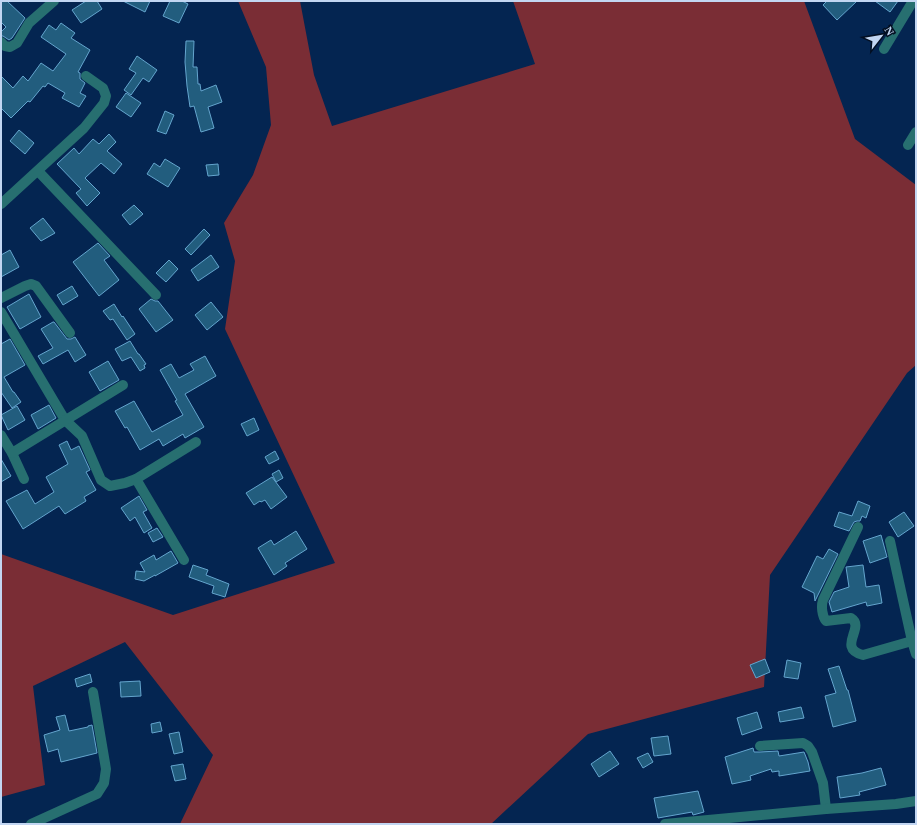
<svg xmlns="http://www.w3.org/2000/svg" width="917" height="825" viewBox="0 0 917 825" font-family="'Times New Roman',serif">
	<rect width="100%" height="100%" fill="#042551"/>
	<!-- green -->
	<path fill="#7a2d35" d="M238,1H300L314,75L332,126L535,64L513,1H804L855,139L916,185V365L907,373L770,575L764,687L588,734L491,824H180L213,755L125,642L33,686L45,785L1,797V554L173,615L335,563L225,329L235,261L224,223L253,175L271,125L266,67Z"/>
	<!-- building -->
	<g fill="#225d7e" stroke="#64a5ce">
		<path d="M1,1H7L25,18L12,38L9,40L3,36H1V32L6,27L1,22Z"/>
		<path d="M86,1H97L102,9L81,23L72,10Z"/>
		<path d="M123,1H150L145,12Z"/>
		<path d="M170,1H182L188,4L179,23L163,16Z"/>
		<path d="M827,1H857L837,20L823,5Z"/>
		<path d="M875,1H898L890,12Z"/>
		<path d="M61,23L75,33L71,38L90,50L78,72L80,73V79L85,83L80,93L86,96L79,107L62,98L65,93L48,83L45,87L43,86L30,102L28,101L11,118L1,108V76L13,88L23,76L28,81L41,63L53,71L66,54L41,37L49,25L56,30Z"/>
		<path d="M186,41H194L193,67H197L198,84H200L201,91L216,85L222,102L208,107L214,128L201,132L194,106L190,107L187,86L185,62Z"/>
		<path d="M137,56L157,70L149,82L143,78L131,95L124,90L136,73L129,69Z"/>
		<path d="M126,93L141,103L131,117L116,107Z"/>
		<path d="M165,111L174,115L166,134L157,131Z"/>
		<path d="M19,130L34,143L25,154L10,141Z"/>
		<path d="M109,134L116,142L107,151L122,164L114,174L101,163L85,178L100,193L87,206L76,193L81,189L57,164L74,148L79,154L93,139L99,144Z"/>
		<path d="M165,159L180,168L168,187L147,174L154,163L160,167Z"/>
		<path d="M218,164L219,175L208,176L206,165Z"/>
		<path d="M134,205L143,214L130,225L122,215Z"/>
		<path d="M43,218L55,233L41,241L30,228Z"/>
		<path d="M204,229L210,235L191,255L185,249Z"/>
		<path d="M98,243L110,256L104,260L119,280L99,296L73,262Z"/>
		<path d="M10,250L19,267L1,277V255Z"/>
		<path d="M211,255L219,267L198,281L191,270Z"/>
		<path d="M169,260L178,269L166,282L156,273Z"/>
		<path d="M72,286L78,296L63,305L57,295Z"/>
		<path d="M29,294L41,317L20,329L7,307Z"/>
		<path d="M151,299L155,301H158L173,320L156,332L139,309Z"/>
		<path d="M211,302L223,317L207,330L195,315Z"/>
		<path d="M114,304L122,317L123,316L135,334L127,340L113,319L110,320L103,311Z"/>
		<path d="M53,322H54L67,339H71L75,337L86,355L75,362L68,350L43,364L38,356L53,348L41,329Z"/>
		<path d="M10,339L25,365L4,377L13,392H14L21,402L12,408L1,392V344Z"/>
		<path d="M130,341L138,354H139L146,364L144,365L145,368L140,371L131,357L122,361L115,349Z"/>
		<path d="M205,356L216,376L185,394L204,427L185,438L183,434L163,446L159,439L140,450L127,427L125,428L115,411L134,401L152,432L183,415L175,401L177,400L160,370L171,364L179,378L194,370L190,364Z"/>
		<path d="M108,361L119,380L100,391L89,372Z"/>
		<path d="M49,405L56,418L38,429L31,415Z"/>
		<path d="M17,406L25,420L8,430L1,415Z"/>
		<path d="M254,418L259,430L247,436L241,424Z"/>
		<path d="M67,441L71,450L79,446L90,470L86,472L96,490L84,497L86,501L65,514L59,506L23,529L6,501L27,490L35,504L54,492L46,477L68,464L59,445Z"/>
		<path d="M275,451L279,459L269,464L265,457Z"/>
		<path d="M1,459L11,476L1,482Z"/>
		<path d="M279,470L283,478L276,482L272,474Z"/>
		<path d="M272,477L287,497L271,509L265,500L261,502L260,501L254,505L246,493Z"/>
		<path d="M139,496L147,510L143,512L152,528L144,533L135,517L130,521L121,508Z"/>
		<path d="M858,501L870,506L866,518L862,516L860,521H857L854,522L849,531L834,526L839,512L852,516Z"/>
		<path d="M904,512L914,526L898,537L889,522Z"/>
		<path d="M157,528L163,537L153,542L148,533Z"/>
		<path d="M296,531L307,549L285,563L287,566L274,575L258,548L271,540L274,545Z"/>
		<path d="M881,535L887,557L870,563L863,541Z"/>
		<path d="M829,549L838,554L815,601L814,593L802,587L817,556L823,559Z"/>
		<path d="M171,551L178,563L155,576V575L144,581L135,579L136,571L145,572L140,563L154,555L156,560Z"/>
		<path d="M193,565L208,570L206,575L229,584L225,597L212,593L214,586L189,577Z"/>
		<path d="M863,565L866,587L879,585L882,603L867,606L866,602L832,612L829,602L834,592L849,587L846,567Z"/>
		<path d="M765,659L770,672L756,678L750,665Z"/>
		<path d="M787,660L801,663L798,679L784,677Z"/>
		<path d="M839,666L847,690H848L856,721L833,727L825,696L836,693L828,669Z"/>
		<path d="M90,674L92,682L77,687L75,679Z"/>
		<path d="M140,681L141,696L121,697L120,682Z"/>
		<path d="M801,707L804,718L780,722L778,712Z"/>
		<path d="M757,712L762,728L742,735L737,718Z"/>
		<path d="M65,715L69,731L88,727V726L92,725L97,753L61,762L58,749L48,752L44,735L60,730L56,717Z"/>
		<path d="M160,722L162,731L152,733L151,724Z"/>
		<path d="M179,732L183,752L174,754L169,734Z"/>
		<path d="M668,736L671,754L654,756L651,738Z"/>
		<path d="M753,748L754,752H760L778,751L779,756L804,752L808,762L810,771L779,776V771L772,772L771,769L750,776L751,780L732,784L725,757Z"/>
		<path d="M610,751L619,764L599,777L591,764Z"/>
		<path d="M648,753L653,762L643,768L637,758Z"/>
		<path d="M183,764L186,779L175,781L171,766Z"/>
		<path d="M881,768L886,785L859,792L860,795L840,798L837,777L862,773Z"/>
		<path d="M698,791L704,812L693,815L692,812L658,818L654,798Z"/>
	</g>
	<g fill="none" stroke-linecap="round" stroke-linejoin="round">
		<!-- minor -->
		<g stroke="#276f70" stroke-width="10">
			<path d="M1,42L5,46L10,47L17,43L29,23L54,1"/>
			<path d="M884,49L913,1"/>
			<path d="M908,145L916,132"/>
			<path d="M38,171L156,295"/>
			<path d="M1,204L84,128L104,103L106,96L103,88L86,76"/>
			<path d="M1,298L25,286L31,284L36,286L70,333"/>
			<path d="M1,312L65,420L82,436L101,480L110,486L125,483L136,479L196,442"/>
			<path d="M1,435L12,453L24,479"/>
			<path d="M12,453L123,385"/>
			<path d="M136,479L184,560"/>
			<path d="M858,527L823,600C821,606 822,616 826,621L851,618C866,627 836,648 863,655L912,641"/>
			<path d="M890,541L912,641L916,654"/>
			<path d="M760,746L803,743L808,746L812,752L823,783L826,809"/>
			<path d="M31,824L97,794L104,783L106,769L93,692"/>
			<path d="M665,824L826,809L896,804L916,801"/>
		</g>
	</g>
	<!-- border -->
	<rect width="917" height="825" fill="none" stroke="#c2d6f2" stroke-width="4"/>
	<!-- north arrow -->
	<g transform="translate(881 36) rotate(59)" stroke="#030f22" stroke-width="3" paint-order="stroke">
	<path d="M0-3L7 15L0 10L-7 15Z" fill="#c2d6f2"/>
	<text y="-6" font-size="11" font-weight="bold" text-anchor="middle" fill="#c2d6f2">N</text>
	</g>
</svg>
